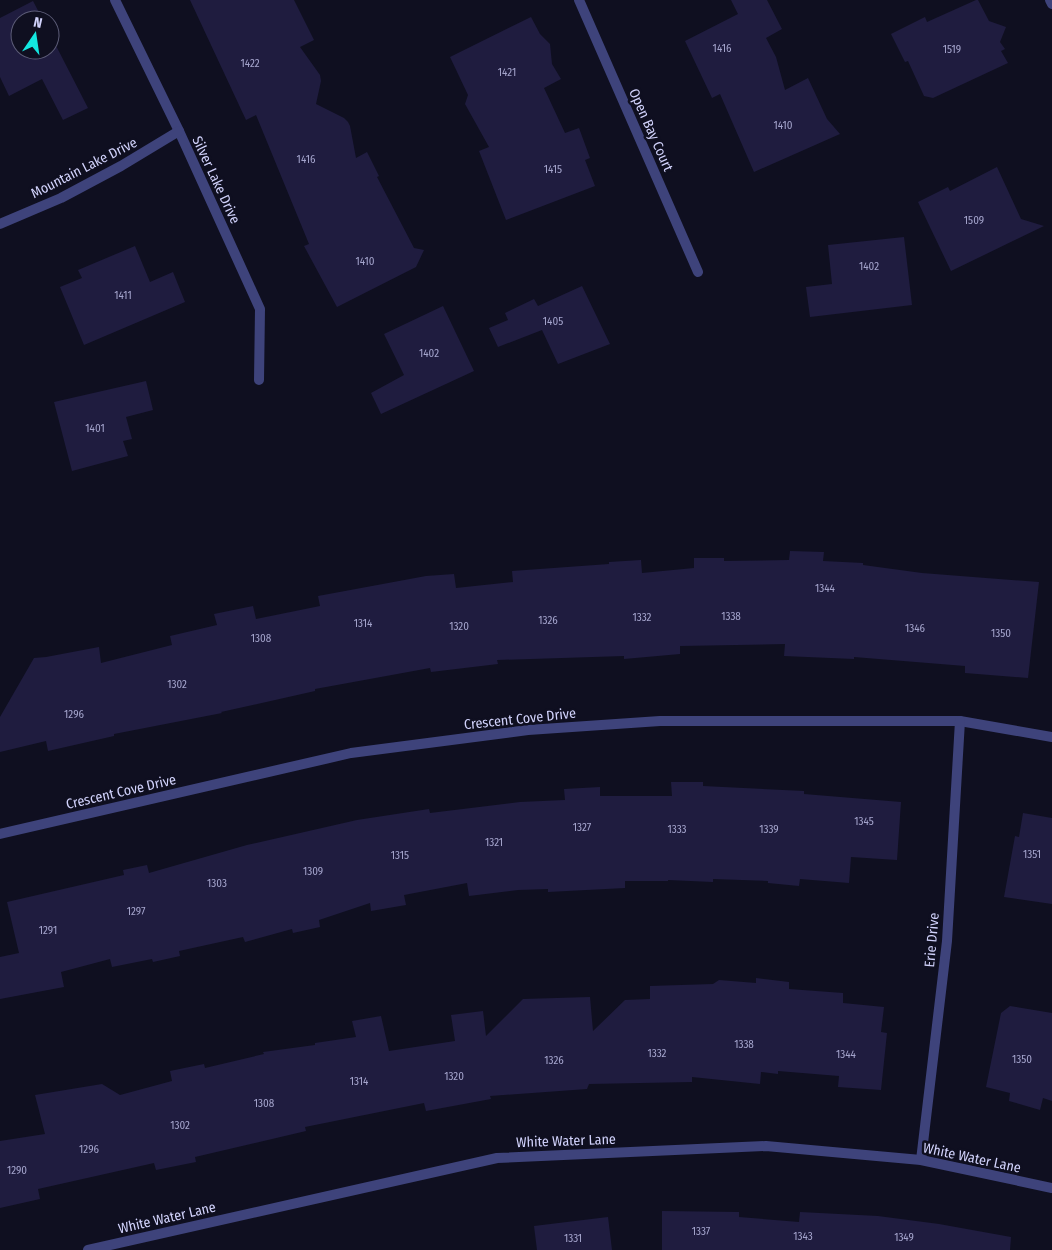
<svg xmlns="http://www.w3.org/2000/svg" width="1052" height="1250" viewBox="0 0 1052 1250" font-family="'Fira Sans Condensed',sans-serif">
	<rect width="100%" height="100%" fill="#0f0f20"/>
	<!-- building -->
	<g fill="#1f1c3f">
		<path d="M190,0H294L314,40L300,47L320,75L321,81L316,104L344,118L348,122L350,126L356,158L367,152L379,176L377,177L414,248L424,250L416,267L337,307L304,246L309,244L256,115L246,120Z"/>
		<path d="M731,0H767L782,29L766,38L776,57L785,90L808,78L827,119L840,134L754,172L720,94L712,98L685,41L738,14Z"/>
		<path d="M976,0H978L989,21L1006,27L1000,42L1005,49L1001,51L1008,63L933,98L924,96L908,61L905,62L891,34L925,17L927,22Z"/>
		<path d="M33,1L43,20H20V50H50V34L88,108L63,120L42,79L9,96L0,77V18Z"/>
		<path d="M531,17L540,34L550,44L552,64L561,79L544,88L565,133L579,128L590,158L585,160L595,186L506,220L479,151L489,147L465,104L468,95L450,57Z"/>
		<path d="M997,167L1021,219L1044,226L951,271L918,202L948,187L950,191Z"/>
		<path d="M904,237L912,305L810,317L806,287L832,284L828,245Z"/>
		<path d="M135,246L150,282L173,272L185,302L84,345L60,287L82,278L78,270Z"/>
		<path d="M582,286L610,344L558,364L542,330L498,347L489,328L508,320L505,313L534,299L538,306Z"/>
		<path d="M443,306L474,371L381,414L371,393L404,375L384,334Z"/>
		<path d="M146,381L153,410L126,417L132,439L123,441L128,456L72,471L54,402Z"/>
		<path d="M790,551L824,552L823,561L863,563V565L922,573L1039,582L1028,678L965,673V666L854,657V659L784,656L785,644L680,646V654L624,659V656L497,660L498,664L431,672L430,668L315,689V691L221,712L222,713L114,734V736L48,751L46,741L0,752V717L34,658L46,657L99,647L101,663L172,645L170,636L217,625L214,614L253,606L256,619L320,606L318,596L426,576L454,574L456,588L513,582L512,571L609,564V562L641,560L642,573L694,568V558H724V561L789,560Z"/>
		<path d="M671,782H703V786L804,791V794L901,802L897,860L851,857L849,883L800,879L799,886L768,883V881L713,879V882L668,880V881H625V888L548,892V889L518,890L469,896L467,883L404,895L406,905L371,911L370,903L319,920L320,927L293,933L292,929L245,942L243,937L179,951L180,956L153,962L152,959L112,967L110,959L61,972L64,987L0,999V957L19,953L7,902L124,875L123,870L147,865L149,873L247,845L357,820L429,809L430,813L520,802L565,800L564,789L600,787V796H672Z"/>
		<path d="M1023,813L1052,818V904L1004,897L1015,836L1019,837Z"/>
		<path d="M756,978L789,982V989L843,993V1003L884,1007L881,1032L887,1033L881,1090L838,1087L839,1076L778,1071V1074L761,1072L760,1084L692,1077V1082L589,1084L587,1089L490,1096L491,1099L426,1111L424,1103L305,1127L306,1131L195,1157L196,1162L156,1170L154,1163L38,1189L40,1199L0,1208V1141L45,1134L35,1095L102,1084L120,1095L172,1081L170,1071L204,1064L205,1068L264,1054L263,1052L315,1045V1043L356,1037L352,1021L381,1016L389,1051L455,1041L451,1015L483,1011L486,1036L523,999L590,997L593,1031L625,1000L650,999V986L713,984L719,980L756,983Z"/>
		<path d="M1010,1006L1052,1013V1101L1043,1098L1040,1110L1009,1101L1010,1093L986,1087L1001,1013Z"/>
		<path d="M662,1211L739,1212V1217L799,1222L800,1212L878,1216L939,1224L1011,1237L1010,1250H662Z"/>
		<path d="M608,1217L612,1250H537L534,1226Z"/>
	</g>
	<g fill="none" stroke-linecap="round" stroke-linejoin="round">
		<!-- street -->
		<g stroke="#3e437b" stroke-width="10">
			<path d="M115,0L179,131L260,309L259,380"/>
			<path d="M579,0L698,272"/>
			<path d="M1050,0L1052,4"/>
			<path d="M0,224L61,198L121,166L179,131"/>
			<path d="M0,834L351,753L528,730L660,721H960L1052,737"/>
			<path d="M921,1160L947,941L960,721"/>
			<path d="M88,1250L497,1158L766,1146L921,1160L1052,1188"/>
		</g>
	</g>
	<g text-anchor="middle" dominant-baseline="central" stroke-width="5" stroke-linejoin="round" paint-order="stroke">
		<!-- number labels -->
		<g font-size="11" fill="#a4a4cc">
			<text x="722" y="48">1416</text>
			<text x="952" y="49">1519</text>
			<text x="250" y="63">1422</text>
			<text x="507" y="72">1421</text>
			<text x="783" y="125">1410</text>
			<text x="306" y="159">1416</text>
			<text x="553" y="169">1415</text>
			<text x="974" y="220">1509</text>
			<text x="365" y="261">1410</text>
			<text x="869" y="266">1402</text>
			<text x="123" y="295">1411</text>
			<text x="553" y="321">1405</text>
			<text x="429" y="353">1402</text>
			<text x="95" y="428">1401</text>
			<text x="825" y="588">1344</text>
			<text x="731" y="616">1338</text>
			<text x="642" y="617">1332</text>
			<text x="548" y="620">1326</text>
			<text x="363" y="623">1314</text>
			<text x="459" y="626">1320</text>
			<text x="915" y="628">1346</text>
			<text x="1001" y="633">1350</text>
			<text x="261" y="638">1308</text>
			<text x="177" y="684">1302</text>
			<text x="74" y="714">1296</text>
			<text x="864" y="821">1345</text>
			<text x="582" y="827">1327</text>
			<text x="677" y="829">1333</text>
			<text x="769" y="829">1339</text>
			<text x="494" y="842">1321</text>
			<text x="1032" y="854">1351</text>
			<text x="400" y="855">1315</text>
			<text x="313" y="871">1309</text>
			<text x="217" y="883">1303</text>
			<text x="136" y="911">1297</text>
			<text x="48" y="930">1291</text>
			<text x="744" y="1044">1338</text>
			<text x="657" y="1053">1332</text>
			<text x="846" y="1054">1344</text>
			<text x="1022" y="1059">1350</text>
			<text x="554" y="1060">1326</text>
			<text x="454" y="1076">1320</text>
			<text x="359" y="1081">1314</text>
			<text x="264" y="1103">1308</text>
			<text x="180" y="1125">1302</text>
			<text x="89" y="1149">1296</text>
			<text x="17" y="1170">1290</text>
			<text x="701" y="1231">1337</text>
			<text x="803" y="1236">1343</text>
			<text x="904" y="1237">1349</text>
			<text x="573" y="1238">1331</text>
		</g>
		<!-- street labels -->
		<g font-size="14" fill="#d1d2fb" stroke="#0f0f20">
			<text transform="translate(651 130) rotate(66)">Open Bay Court</text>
			<text transform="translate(84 168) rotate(-27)">Mountain Lake Drive</text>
			<text transform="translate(216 180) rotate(65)">Silver Lake Drive</text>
			<text transform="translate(520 719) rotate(-6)">Crescent Cove Drive</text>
			<text transform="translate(121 792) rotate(-13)">Crescent Cove Drive</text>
			<text transform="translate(932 940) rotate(-85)">Erie Drive</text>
			<text transform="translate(566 1141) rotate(-2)">White Water Lane</text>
			<text transform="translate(972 1158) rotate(12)">White Water Lane</text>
			<text transform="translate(167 1218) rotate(-13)">White Water Lane</text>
		</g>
	</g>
	<!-- north arrow -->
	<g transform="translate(35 35) rotate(13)"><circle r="24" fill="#0f0f20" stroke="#5d5d78"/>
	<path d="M0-4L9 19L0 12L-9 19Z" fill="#13e6df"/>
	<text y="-8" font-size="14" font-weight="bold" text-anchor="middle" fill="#d1d2fb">N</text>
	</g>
</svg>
